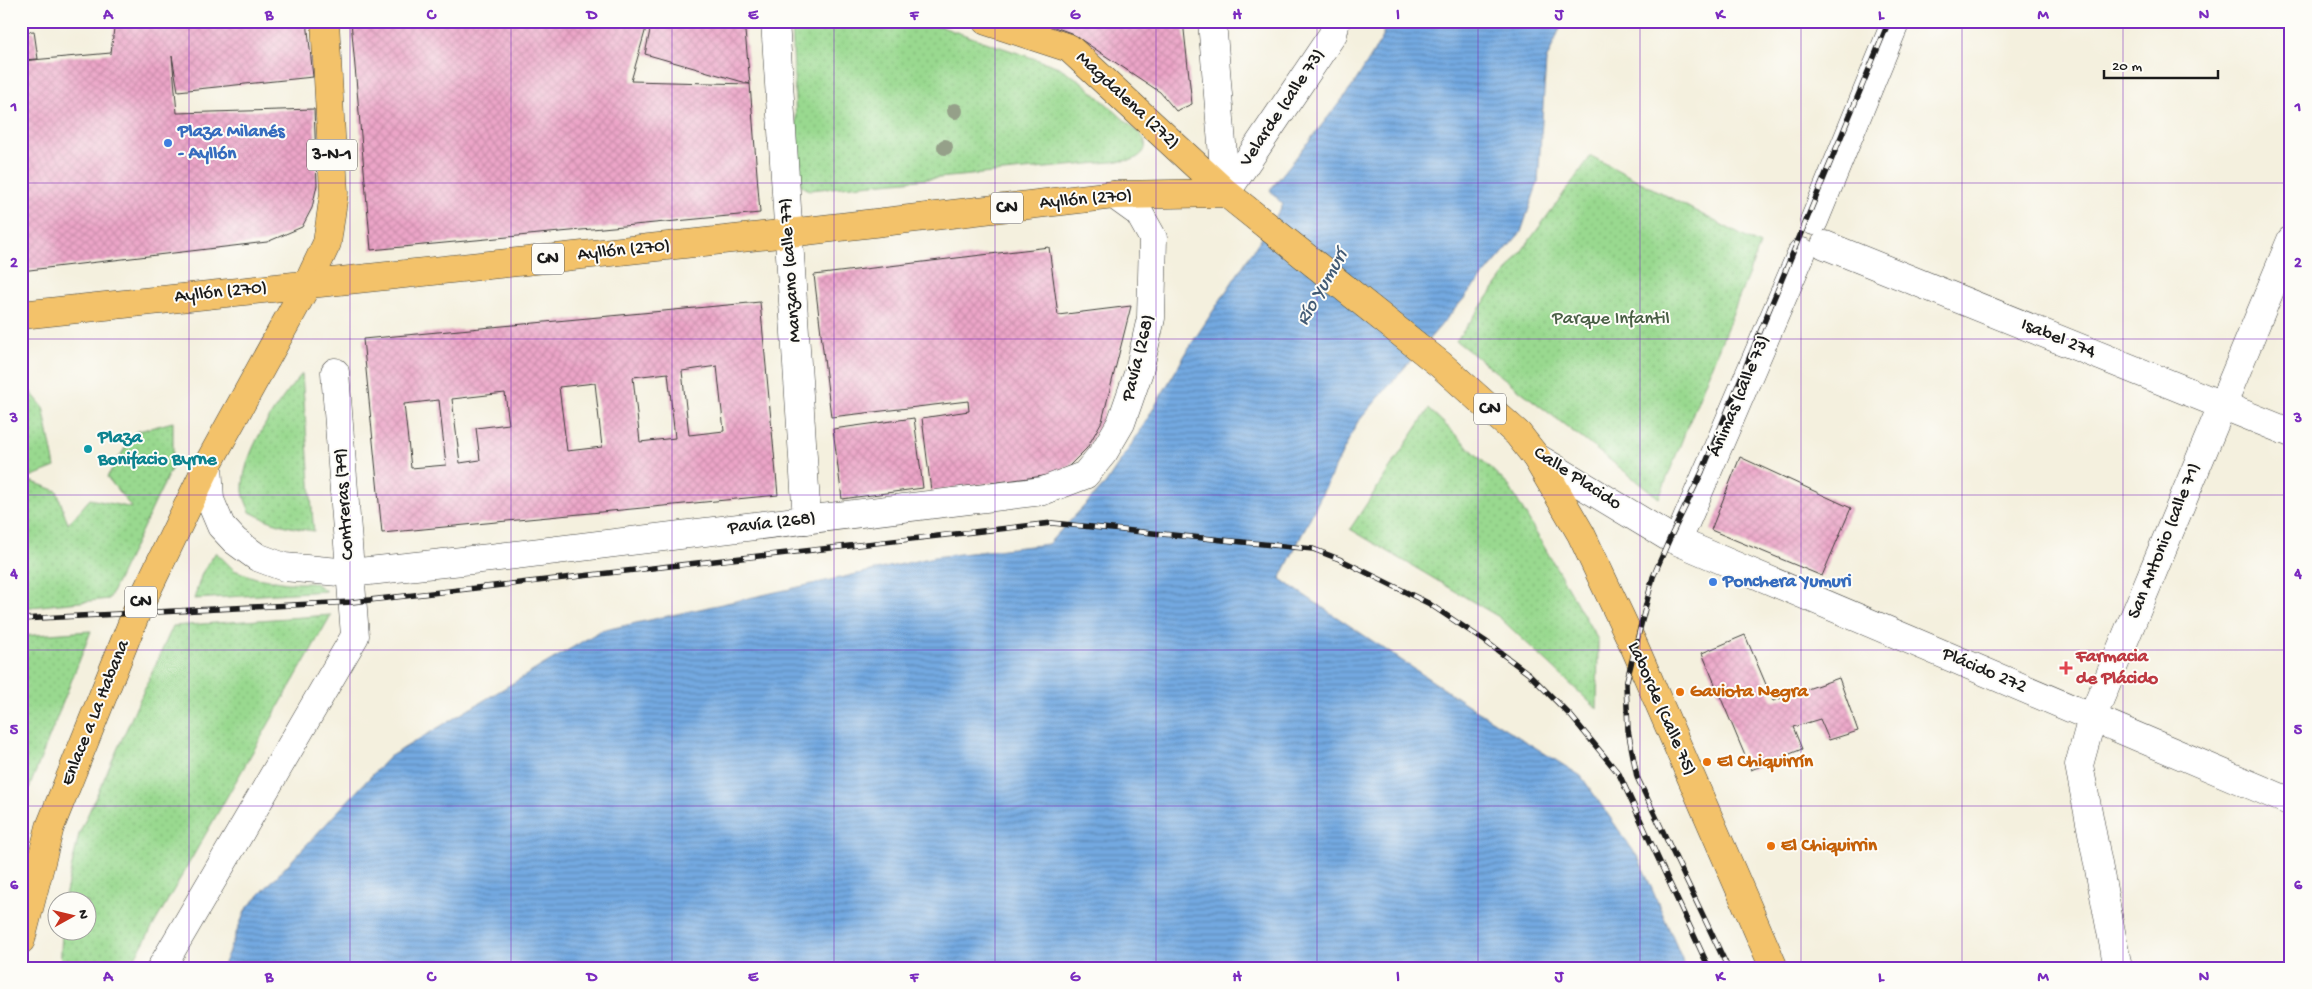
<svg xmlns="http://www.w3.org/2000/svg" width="2312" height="989" viewBox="0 0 2312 989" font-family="'Gochi Hand',sans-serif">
	<defs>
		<pattern id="grass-dots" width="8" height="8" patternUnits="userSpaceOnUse" patternTransform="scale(1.25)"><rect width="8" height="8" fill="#99d98f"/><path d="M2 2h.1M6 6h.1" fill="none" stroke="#83ba7b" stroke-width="1.8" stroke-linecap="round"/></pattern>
		<pattern id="water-rules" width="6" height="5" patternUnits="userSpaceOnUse" patternTransform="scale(1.25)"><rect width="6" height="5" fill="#73a9e1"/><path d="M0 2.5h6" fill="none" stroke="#5e89b6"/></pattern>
		<pattern id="building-cross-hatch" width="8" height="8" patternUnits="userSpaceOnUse" patternTransform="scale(1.25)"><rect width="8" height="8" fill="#eca5c8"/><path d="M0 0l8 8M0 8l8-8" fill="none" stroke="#ca8dab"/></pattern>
	</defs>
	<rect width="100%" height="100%" fill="#fdfcf7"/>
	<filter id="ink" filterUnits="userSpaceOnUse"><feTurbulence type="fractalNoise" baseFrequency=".02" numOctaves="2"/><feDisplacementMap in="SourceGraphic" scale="10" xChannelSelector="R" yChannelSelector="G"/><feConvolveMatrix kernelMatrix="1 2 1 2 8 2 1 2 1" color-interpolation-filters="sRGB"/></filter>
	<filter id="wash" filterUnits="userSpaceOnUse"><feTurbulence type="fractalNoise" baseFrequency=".0096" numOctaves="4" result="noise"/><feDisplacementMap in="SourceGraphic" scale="20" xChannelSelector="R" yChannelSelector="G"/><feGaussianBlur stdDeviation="1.12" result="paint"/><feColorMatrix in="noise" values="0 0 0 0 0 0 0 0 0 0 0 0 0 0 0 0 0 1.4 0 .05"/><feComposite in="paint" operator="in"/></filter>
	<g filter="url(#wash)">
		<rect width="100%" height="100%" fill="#f4f0de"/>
		<!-- grass -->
		<g fill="url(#grass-dots)" stroke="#5a7a56">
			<path d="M792,21H924L1059,67L1082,82L1140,134C1151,145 1144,155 1132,160L809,190L801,185L798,176Z"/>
			<path d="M1591,156L1760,245L1659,498L1456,341Z"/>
			<path d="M302,374L313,523L314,531C290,528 271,523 250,512C248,506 243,497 243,490C242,452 278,401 302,374Z"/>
			<path d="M29,390L43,407L55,467L25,479L57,491L68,524L90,499L132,508L107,477L135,432L173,422V465L109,599L21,608V391Z"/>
			<path d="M1429,409L1509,486L1598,640L1597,709L1499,617L1350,529Z"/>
			<path d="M216,552L234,570L256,578L287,583H315L326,591L194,599L202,573Z"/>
			<path d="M331,615L129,968H60L62,932H88V902L64,901L79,834L173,626Z"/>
			<path d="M91,631L28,791L21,741V636Z"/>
		</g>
		<!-- water -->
		<path fill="url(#water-rules)" stroke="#48627e" d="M1384,21H1563L1546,61L1538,182L1521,232L1357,423L1280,579L1477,711L1581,776L1639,859L1686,968H222L246,909L389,757L600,631L934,557L1048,544L1106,483L1139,433L1192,343L1283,205L1270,190L1352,87L1383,37Z"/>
		<g id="blocks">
			<!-- building -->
			<g fill="url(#building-cross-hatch)" fill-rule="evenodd">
				<path d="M179,21H307L313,77L178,91L172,56L177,113L314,109L317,185L312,208L302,227L267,242L21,271V61L111,53L114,28Z"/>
				<path d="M351,21H648L631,81L750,84L760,213L371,250Z"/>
				<path d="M652,21H744L750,84L645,54Z"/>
				<path d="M1038,21H1183L1192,104L1176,111L1160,92L1071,33Z"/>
				<path d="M34,31L38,59L21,60V32Z"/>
				<path d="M1049,247L1058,315L1131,306L1102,421L1087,448L1069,466L1051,475L931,491L922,418L969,411L968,401L831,417L814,275Z"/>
				<path d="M760,302L778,495L382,533L363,339ZM717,366L724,431L689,435L682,371ZM668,373L675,438L640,442L633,377ZM595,383L602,447L567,451L559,387ZM505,393L509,424L476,428L480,460L460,463L452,399ZM439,400L446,465L411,468L404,404Z"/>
				<path d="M914,418L923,488L842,499L833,429Z"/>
				<path d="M1740,457L1851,508L1822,576L1711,530Z"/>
				<path d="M1745,635L1773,701L1839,678L1858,731L1829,740L1820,719L1793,727L1802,749L1751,770L1702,653Z"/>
			</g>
		</g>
	</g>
	<g filter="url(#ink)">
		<use href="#blocks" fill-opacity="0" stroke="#3c3c39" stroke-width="1"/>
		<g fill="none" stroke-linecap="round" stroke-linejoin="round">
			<!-- minor casing -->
			<g stroke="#3c3c39" stroke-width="29">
				<g id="minor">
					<path d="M775,21L807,520"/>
					<path d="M1212,21L1226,193"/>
					<path d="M1226,193L1333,34L1336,21"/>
					<path d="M1814,221L1896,21"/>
					<path d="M1825,245L2291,433"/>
					<path d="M1536,457L1670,538L2291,802"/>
					<path d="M208,464L210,500L221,526L235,541L257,557L284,567L350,573L490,558L1043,491L1085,475L1104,452L1121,423L1139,371L1151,318L1153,238L1139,213L1114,195"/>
					<path d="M1678,540L1802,252"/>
					<path d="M161,968L355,636L335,372"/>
					<path d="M2118,968L2079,765L2092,718L2291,240"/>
				</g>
			</g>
			<!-- major casing -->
			<g stroke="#3c3c39" stroke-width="29">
				<g id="major">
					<path d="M986,21L1069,48L1226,193"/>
					<path d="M308,283L327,243L334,193L325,21"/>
				</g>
			</g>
			<!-- highway casing -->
			<g stroke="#3c3c39" stroke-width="29">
				<g id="highway">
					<path d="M21,315L789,233L1114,195L1226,193L1441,365L1518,434L1536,457L1581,534L1635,648L1774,968"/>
					<path d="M21,940L50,827L137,611L208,464L308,283"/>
				</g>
			</g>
			<!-- minor -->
			<use href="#minor" stroke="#fff" stroke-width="28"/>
			<!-- major -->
			<use href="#major" stroke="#f3c26a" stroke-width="28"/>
			<!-- highway -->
			<use href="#highway" stroke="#f3c26a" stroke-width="28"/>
			<!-- rail casing -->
			<g stroke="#1c1c1c" stroke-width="5.5">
				<g id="rail">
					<path d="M21,619L352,602L1052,523L1313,549L1339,559L1428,603L1485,641L1529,674L1571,716L1619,774L1709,968"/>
					<path d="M1728,968L1637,777L1628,730L1626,684L1653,577L1670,538L1702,472L1889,21"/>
				</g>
			</g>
			<!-- rail -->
			<use href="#rail" stroke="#fdfcf7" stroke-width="4" stroke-dasharray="11" stroke-linecap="butt"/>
		</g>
		<!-- trees -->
		<g fill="#95a089">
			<circle cx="955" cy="111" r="8"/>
			<circle cx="945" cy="147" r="8"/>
		</g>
	</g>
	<!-- grid -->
	<path fill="none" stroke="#7b2cbf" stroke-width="1" stroke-opacity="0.55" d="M189,21V968M350,21V968M511,21V968M672,21V968M834,21V968M995,21V968M1156,21V968M1317,21V968M1478,21V968M1640,21V968M1801,21V968M1962,21V968M2123,21V968M21,183H2291M21,339H2291M21,495H2291M21,650H2291M21,806H2291"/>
	<!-- markers -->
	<g fill="#3f7fe0" stroke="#fdfcf7" stroke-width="2">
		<circle cx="168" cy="143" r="5"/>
		<circle cx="1713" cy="582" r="5"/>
	</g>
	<circle fill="#0f9aa8" stroke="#fdfcf7" stroke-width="2" cx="88" cy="449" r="5"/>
	<path fill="#e0444e" stroke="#fdfcf7" stroke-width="2" d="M2063.5 660.5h5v5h5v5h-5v5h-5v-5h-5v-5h5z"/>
	<g fill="#e8710a" stroke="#fdfcf7" stroke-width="2">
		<circle cx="1680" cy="692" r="5"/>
		<circle cx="1707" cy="762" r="5"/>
		<circle cx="1771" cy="846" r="5"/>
	</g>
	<g text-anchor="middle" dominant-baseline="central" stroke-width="4" stroke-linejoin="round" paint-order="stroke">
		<!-- shield labels -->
		<g fill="#fdfcf7" stroke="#605f5e" stroke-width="1">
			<rect x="307" y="139.5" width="50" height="31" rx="4"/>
			<rect x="991" y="192.5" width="32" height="31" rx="4"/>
			<rect x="532" y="243.5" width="32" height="31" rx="4"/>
			<rect x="1474" y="393.5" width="32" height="31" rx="4"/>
			<rect x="125" y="586.5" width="32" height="31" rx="4"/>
		</g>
		<g font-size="18" font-weight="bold" fill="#1c1c1c">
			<text x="332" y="155">3-N-1</text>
			<text x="1007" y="208">CN</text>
			<text x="548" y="259">CN</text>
			<text x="1490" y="409">CN</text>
			<text x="141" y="602">CN</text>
		</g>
		<!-- street labels -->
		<g font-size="19" fill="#1c1c1c" stroke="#fdfcf7">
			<text transform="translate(1127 101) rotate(43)">Magdalena (272)</text>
			<text transform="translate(1283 108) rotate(-56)">Velarde (calle 73)</text>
			<text transform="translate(1086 200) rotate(-5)">Ayllón (270)</text>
			<text transform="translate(624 251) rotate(-6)">Ayllón (270)</text>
			<text transform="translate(791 270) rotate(-94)">Manzano (calle 77)</text>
			<text transform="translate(221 293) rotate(-6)">Ayllón (270)</text>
			<text transform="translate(2058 339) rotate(22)">Isabel 274</text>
			<text transform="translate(1139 358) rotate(-76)">Pavía (268)</text>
			<text transform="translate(1740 396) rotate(-67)">Ánimas (calle 73)</text>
			<text transform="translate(1577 479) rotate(33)">Calle Placido</text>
			<text transform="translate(345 504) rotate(-94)">Contreras (79)</text>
			<text transform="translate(772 524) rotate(-7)">Pavía (268)</text>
			<text transform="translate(2165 541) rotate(-68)">San Antonio (calle 71)</text>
			<text transform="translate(1984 671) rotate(23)">Plácido 272</text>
			<text transform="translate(1661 709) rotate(66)">Laborde (Calle 75)</text>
			<text transform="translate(96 713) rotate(-68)">Enlace a La Habana</text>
		</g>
		<!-- shop labels -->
		<g font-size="19" font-weight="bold" fill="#366cbe" stroke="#fdfcf7" text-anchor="start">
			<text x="178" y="132">Plaza Milanés<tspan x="178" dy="22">- Ayllón</tspan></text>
			<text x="1723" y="582">Ponchera Yumuri</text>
		</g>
		<!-- park labels -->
		<g font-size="19" fill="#485e44" stroke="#fdfcf7">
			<text x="1611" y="319">Parque Infantil</text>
		</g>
		<!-- culture labels -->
		<g font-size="19" font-weight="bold" fill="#0d838f" stroke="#fdfcf7" text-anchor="start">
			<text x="98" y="438">Plaza<tspan x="98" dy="22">Bonifacio Byrne</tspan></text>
		</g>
		<!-- health labels -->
		<g font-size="19" font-weight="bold" fill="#be3a42" stroke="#fdfcf7" text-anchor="start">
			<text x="2076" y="657">Farmacia<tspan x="2076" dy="22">de Plácido</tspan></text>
		</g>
		<!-- food labels -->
		<g font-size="19" font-weight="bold" fill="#c56008" stroke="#fdfcf7" text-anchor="start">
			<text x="1690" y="692">Gaviota Negra</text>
			<text x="1717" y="762">El Chiquirrín</text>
			<text x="1781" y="846">El Chiquirrin</text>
		</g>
		<!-- water labels -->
		<g font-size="20" font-style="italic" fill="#435b75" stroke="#fdfcf7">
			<text transform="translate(1323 288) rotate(-60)">Río Yumurí</text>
		</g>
	</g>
	<!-- margin -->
	<rect width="2312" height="989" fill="none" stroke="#fdfcf7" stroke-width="55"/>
	<!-- north arrow -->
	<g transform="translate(72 916) rotate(82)"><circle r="24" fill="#fdfcf7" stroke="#a3a29f"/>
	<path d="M0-4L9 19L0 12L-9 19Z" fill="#c8321e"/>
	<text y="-8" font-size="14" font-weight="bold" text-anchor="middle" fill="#1c1c1c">N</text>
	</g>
	<!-- scale -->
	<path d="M2104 70v8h114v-8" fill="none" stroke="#1c1c1c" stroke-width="2.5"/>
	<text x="2112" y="70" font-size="15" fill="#1c1c1c" stroke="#fdfcf7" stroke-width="4" paint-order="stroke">20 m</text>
	<rect x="28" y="28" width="2256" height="934" fill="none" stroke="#7b2cbf" stroke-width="2"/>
	<g font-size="16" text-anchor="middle" font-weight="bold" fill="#7b2cbf">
		<text x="108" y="19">A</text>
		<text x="269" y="19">B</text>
		<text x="431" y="19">C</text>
		<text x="592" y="19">D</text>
		<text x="753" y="19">E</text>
		<text x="914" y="19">F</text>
		<text x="1075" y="19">G</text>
		<text x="1237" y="19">H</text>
		<text x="1398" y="19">I</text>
		<text x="1559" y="19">J</text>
		<text x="1720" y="19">K</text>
		<text x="1881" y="19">L</text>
		<text x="2043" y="19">M</text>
		<text x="2204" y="19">N</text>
		<text x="14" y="111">1</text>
		<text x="2298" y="111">1</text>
		<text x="14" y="267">2</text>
		<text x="2298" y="267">2</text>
		<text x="14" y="422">3</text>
		<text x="2298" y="422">3</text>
		<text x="14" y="578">4</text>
		<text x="2298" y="578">4</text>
		<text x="14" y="734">5</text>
		<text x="2298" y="734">5</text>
		<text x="14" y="889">6</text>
		<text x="2298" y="889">6</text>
		<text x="108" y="981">A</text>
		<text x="269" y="981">B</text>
		<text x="431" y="981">C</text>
		<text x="592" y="981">D</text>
		<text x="753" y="981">E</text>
		<text x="914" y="981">F</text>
		<text x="1075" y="981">G</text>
		<text x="1237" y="981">H</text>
		<text x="1398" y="981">I</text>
		<text x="1559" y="981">J</text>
		<text x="1720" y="981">K</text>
		<text x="1881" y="981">L</text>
		<text x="2043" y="981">M</text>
		<text x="2204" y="981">N</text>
	</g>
</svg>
